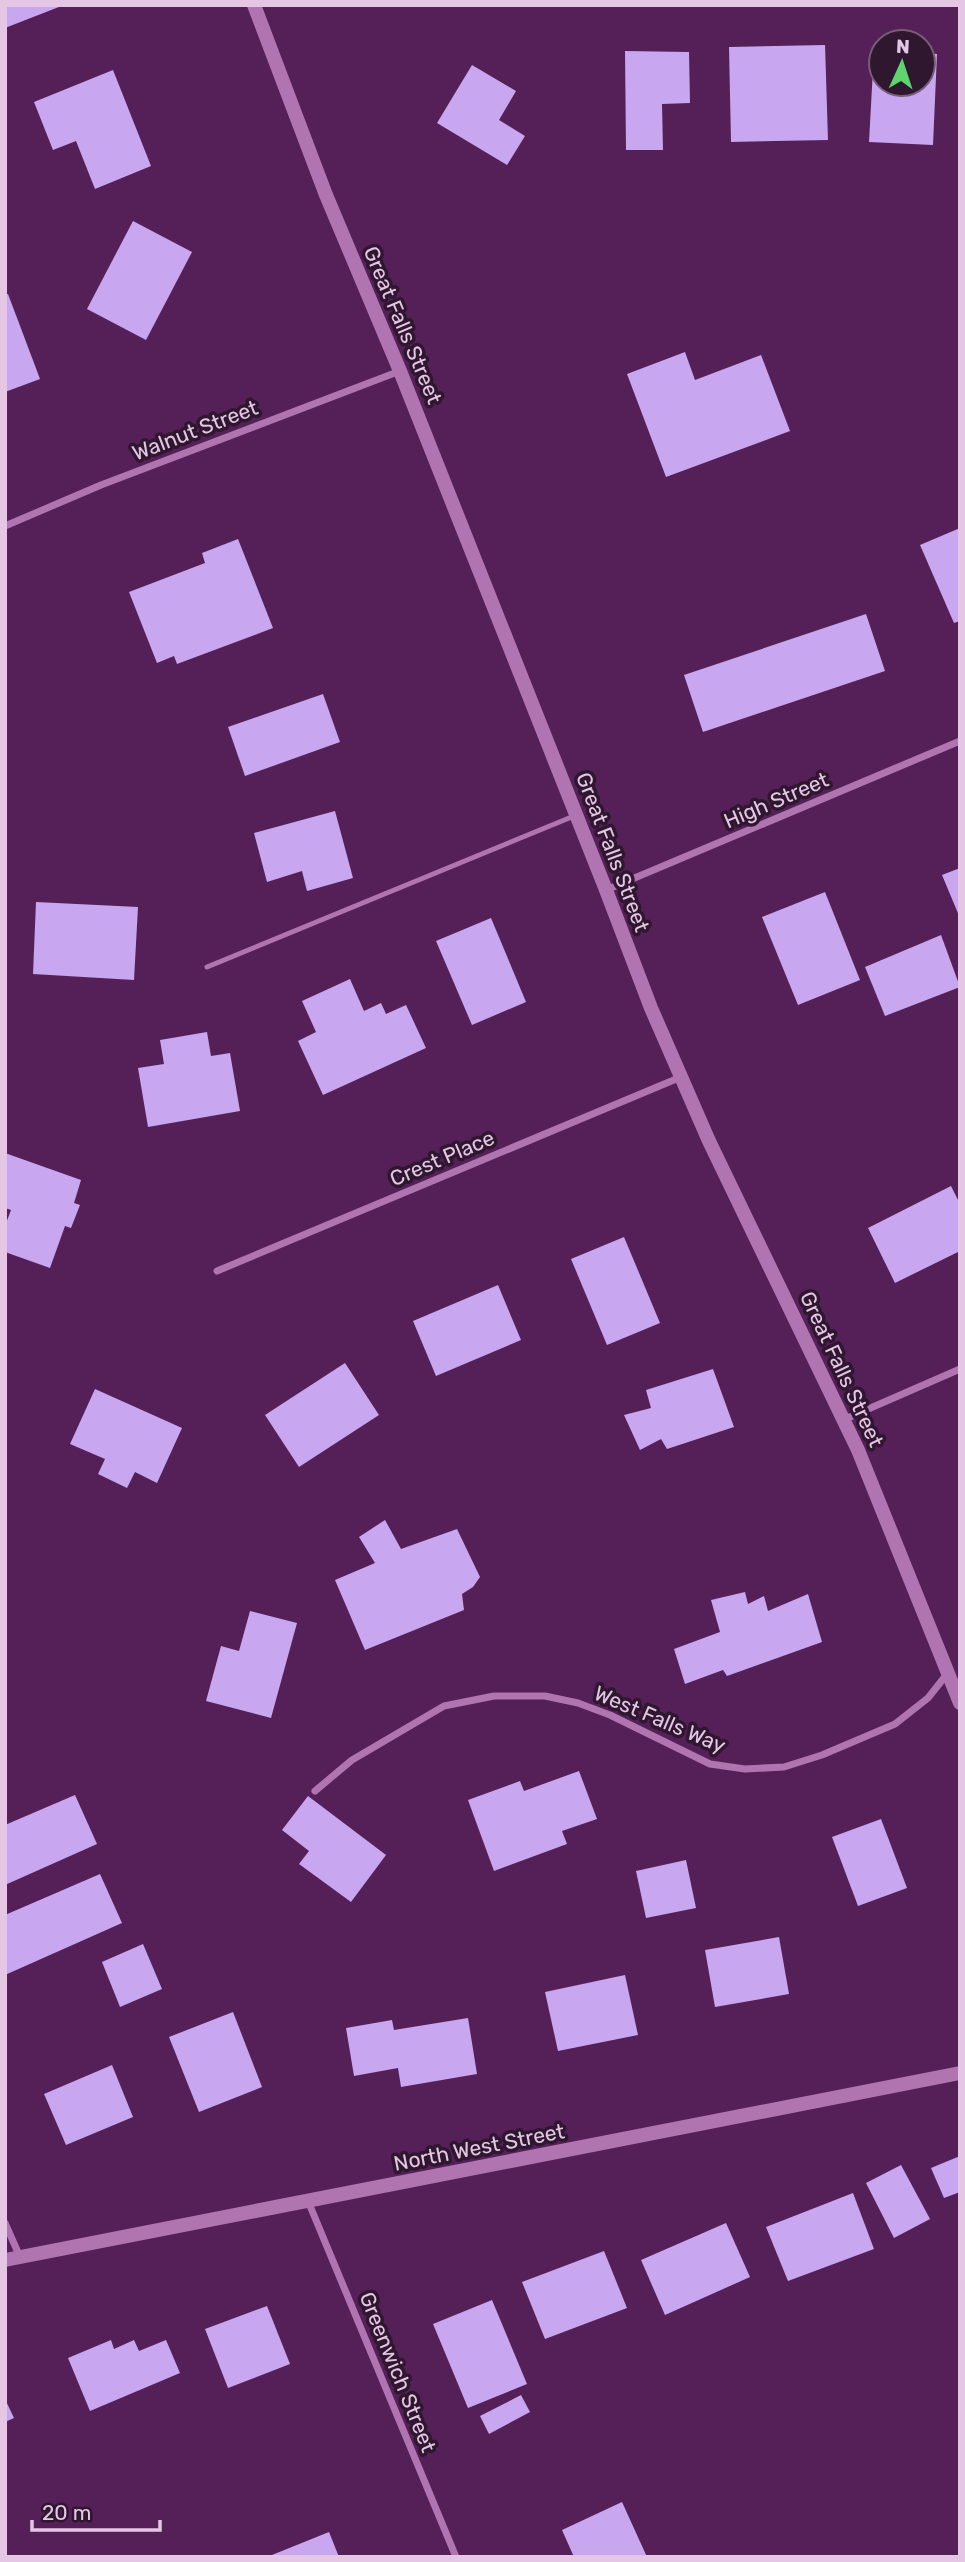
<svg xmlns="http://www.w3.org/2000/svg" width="965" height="2562" viewBox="0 0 965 2562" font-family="Rubik,sans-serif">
	<rect width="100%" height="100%" fill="#552058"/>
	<!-- building -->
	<g fill="#c9a6f0">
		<path d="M5,5H64L5,28Z"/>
		<path d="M825,45L828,140L731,142L729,47Z"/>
		<path d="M874,50L881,51V84H923V53L937,54L933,145L869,142Z"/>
		<path d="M625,51L689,52L690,103L662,104L663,150H626Z"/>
		<path d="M472,65L516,91L499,120L525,136L507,165L437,123Z"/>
		<path d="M113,70L151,166L95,189L76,141L53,150L34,102Z"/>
		<path d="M133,221L192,252L146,340L87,309Z"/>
		<path d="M8,294L40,379L5,392V295Z"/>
		<path d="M685,352L695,380L761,355L790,431L666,477L627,374Z"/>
		<path d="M960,528V621L954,623L920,545Z"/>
		<path d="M238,539L273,628L177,664L174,656L157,663L129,592L205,563L202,553Z"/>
		<path d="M866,614L885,671L703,732L684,675Z"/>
		<path d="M323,694L340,742L245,776L228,727Z"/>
		<path d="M335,811L353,878L307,891L302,871L267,882L254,833Z"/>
		<path d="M960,868V918L942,875Z"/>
		<path d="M825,892L860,980L798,1005L762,917Z"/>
		<path d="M36,902L138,907L134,980L33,974Z"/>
		<path d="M491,918L526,1002L472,1025L436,941Z"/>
		<path d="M941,935L960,987L885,1016L865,967Z"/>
		<path d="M350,979L364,1011L381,1003L386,1014L406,1005L426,1048L323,1095L298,1041L316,1032L302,1001Z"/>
		<path d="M207,1032L211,1056L230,1053L240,1111L148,1127L138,1068L164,1064L160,1040Z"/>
		<path d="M5,1153L81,1180L74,1203L80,1205L71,1228L65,1226L50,1268L5,1252V1226L11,1210L5,1208Z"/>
		<path d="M951,1186L960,1204V1251L895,1283L868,1228Z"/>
		<path d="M624,1237L660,1323L607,1345L571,1259Z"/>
		<path d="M498,1285L521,1340L436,1376L413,1321Z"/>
		<path d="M345,1363L379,1415L299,1467L265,1415Z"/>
		<path d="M713,1369L734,1427L667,1449L661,1439L640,1450L624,1415L651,1408L646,1390Z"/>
		<path d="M95,1389L182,1428L157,1483L135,1472L127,1488L98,1474L105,1459L70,1444Z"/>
		<path d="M385,1520L401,1549L457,1529L480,1577L473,1587L462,1594L464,1610L365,1650L335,1580L375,1563L359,1537Z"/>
		<path d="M745,1592L748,1604L764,1596L768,1611L808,1594L822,1642L727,1676L723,1670L685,1684L674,1649L720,1632L711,1600Z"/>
		<path d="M250,1611L297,1623L271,1718L206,1701L221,1646L239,1651Z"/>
		<path d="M579,1771L597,1819L562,1831L567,1844L494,1871L468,1800L520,1781L524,1791Z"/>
		<path d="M75,1795L97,1844L5,1885V1825Z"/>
		<path d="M308,1796L386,1855L351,1902L299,1864L309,1851L282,1830Z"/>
		<path d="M881,1819L907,1888L858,1906L832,1837Z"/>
		<path d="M686,1860L696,1908L646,1918L636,1871Z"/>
		<path d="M100,1874L122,1923L5,1975V1915Z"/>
		<path d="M779,1937L789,1994L715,2007L705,1950Z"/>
		<path d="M143,1944L162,1989L120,2007L102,1962Z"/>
		<path d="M625,1975L638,2035L558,2051L545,1992Z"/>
		<path d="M233,2012L262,2087L199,2112L169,2037Z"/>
		<path d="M468,2018L477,2074L401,2087L398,2068L354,2076L346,2028L392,2020L394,2030Z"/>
		<path d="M112,2065L133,2117L66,2145L44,2094Z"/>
		<path d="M960,2156V2192L944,2198L931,2168Z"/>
		<path d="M901,2165L930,2219L894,2238L866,2183Z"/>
		<path d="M853,2193L874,2249L788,2281L766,2227Z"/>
		<path d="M726,2223L750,2277L665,2315L641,2260Z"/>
		<path d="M604,2251L627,2308L545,2339L522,2282Z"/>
		<path d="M492,2300L527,2384L468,2408L433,2324Z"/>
		<path d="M267,2306L290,2364L228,2388L205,2329Z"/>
		<path d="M111,2340L114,2349L134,2340L139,2351L166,2340L180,2373L90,2411L68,2358Z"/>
		<path d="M521,2395L530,2412L489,2434L480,2416Z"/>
		<path d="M5,2399L14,2418L5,2422Z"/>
		<path d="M622,2502L647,2557H574L562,2530Z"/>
		<path d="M329,2532L339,2557H267Z"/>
	</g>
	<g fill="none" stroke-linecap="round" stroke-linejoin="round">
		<!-- service -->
		<path stroke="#b075b1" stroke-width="5" d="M207,967L574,816"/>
		<!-- minor -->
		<g stroke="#b075b1" stroke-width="7">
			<path d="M5,526L101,485L400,371"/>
			<path d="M606,890L960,741"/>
			<path d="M217,1271L681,1077"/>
			<path d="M843,1420L960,1369"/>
			<path d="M315,1791L352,1760L444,1706L494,1696H545L578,1703L610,1715L710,1764L745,1769L784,1767L822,1755L895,1724L928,1698L947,1674"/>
			<path d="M308,2201L456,2557"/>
			<path d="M5,2223L20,2257"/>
		</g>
		<!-- secondary -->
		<g stroke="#b075b1" stroke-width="14">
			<path d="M254,5L326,195L400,371L606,890L651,1008L709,1141L858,1450L960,1703"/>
			<path d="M5,2260L960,2073"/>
		</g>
	</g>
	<g text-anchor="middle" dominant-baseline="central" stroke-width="7" stroke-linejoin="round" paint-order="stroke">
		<!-- street labels -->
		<g font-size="21" fill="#e5c6e5" stroke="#2e172f">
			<text transform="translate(403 325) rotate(67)">Great Falls Street</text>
			<text transform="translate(195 430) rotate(-21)">Walnut Street</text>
			<text transform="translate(776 800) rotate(-23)">High Street</text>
			<text transform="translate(613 852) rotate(69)">Great Falls Street</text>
			<text transform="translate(442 1158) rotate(-23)">Crest Place</text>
			<text transform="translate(842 1369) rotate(65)">Great Falls Street</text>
			<text transform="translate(660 1719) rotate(23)">West Falls Way</text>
			<text transform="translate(479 2147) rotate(-11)">North West Street</text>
			<text transform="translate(398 2372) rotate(68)">Greenwich Street</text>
		</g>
	</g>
	<!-- border -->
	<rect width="965" height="2562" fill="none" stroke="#e5c6e5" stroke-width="14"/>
	<!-- north arrow -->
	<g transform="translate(902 63) rotate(3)"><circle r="33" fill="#2e172f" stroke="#775d78" stroke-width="2"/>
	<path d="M0-5L12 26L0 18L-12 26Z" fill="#5ed56c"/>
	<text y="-10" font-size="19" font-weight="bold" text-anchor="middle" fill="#e5c6e5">N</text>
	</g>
	<!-- scale -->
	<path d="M32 2520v10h128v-10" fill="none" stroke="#e5c6e5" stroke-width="3.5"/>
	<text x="42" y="2520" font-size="21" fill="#e5c6e5" stroke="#2e172f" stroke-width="5" paint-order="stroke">20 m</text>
</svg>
